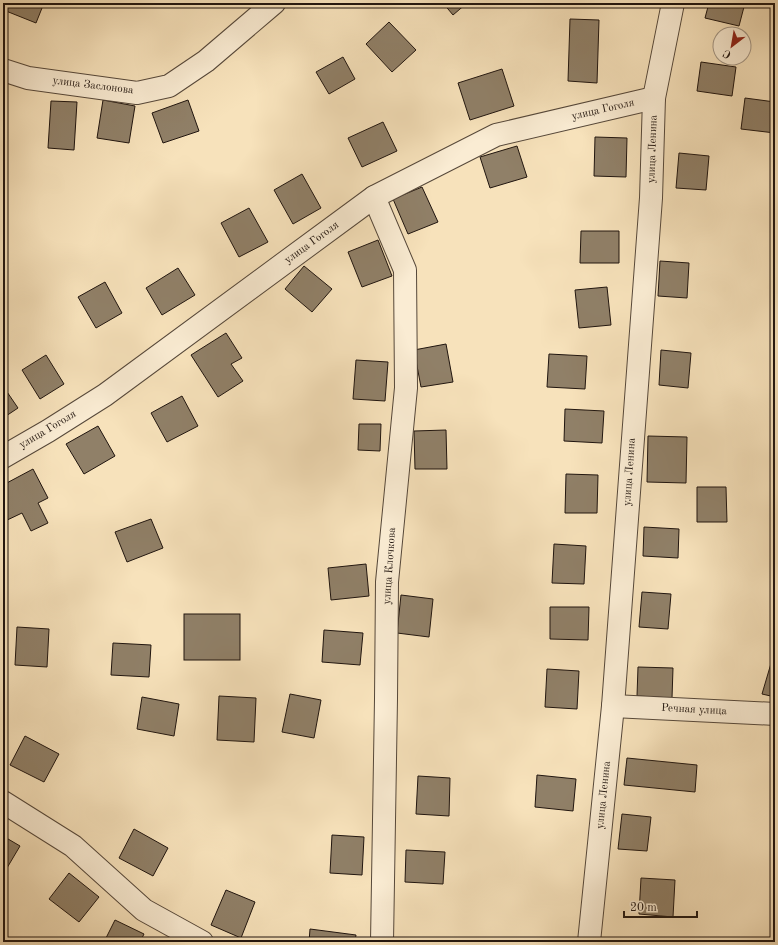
<svg xmlns="http://www.w3.org/2000/svg" width="778" height="945" viewBox="0 0 778 945" font-family="'Old Standard TT',serif">
	<rect width="100%" height="100%" fill="#f7e2bb"/>
	<filter id="stains"><feTurbulence type="fractalNoise" baseFrequency=".005" numOctaves="4"/><feColorMatrix values="0 0 0 0 .2 0 0 0 0 .09 0 0 0 0 .02 0 0 0 .5 -.17"/></filter>
	<radialGradient id="worn" r=".72"><stop offset=".6" stop-color="#630" stop-opacity="0"/><stop offset="1" stop-color="#630" stop-opacity=".3"/></radialGradient>
	<!-- building -->
	<g fill="#908068" stroke="#20150f">
		<path d="M9,3H44L36,23L6,11Z"/>
		<path d="M443,3H467L453,15Z"/>
		<path d="M709,3H745L739,26L705,18Z"/>
		<path d="M570,19L599,20L597,83L568,81Z"/>
		<path d="M389,22L416,50L392,72L366,44Z"/>
		<path d="M343,57L355,79L329,94L316,72Z"/>
		<path d="M701,62L736,67L732,96L697,91Z"/>
		<path d="M502,69L514,106L470,120L458,83Z"/>
		<path d="M745,98L775,102V133L741,129Z"/>
		<path d="M103,100L135,106L129,143L97,138Z"/>
		<path d="M188,100L199,131L163,143L152,113Z"/>
		<path d="M51,101L77,102L74,150L48,148Z"/>
		<path d="M383,122L397,151L362,167L348,138Z"/>
		<path d="M595,137L627,138L626,177L594,176Z"/>
		<path d="M517,146L527,177L490,188L480,157Z"/>
		<path d="M679,153L709,156L706,190L676,188Z"/>
		<path d="M302,174L321,208L293,224L274,190Z"/>
		<path d="M422,187L438,222L408,234L393,199Z"/>
		<path d="M249,208L268,242L239,257L221,223Z"/>
		<path d="M581,231H619V263H580Z"/>
		<path d="M378,240L392,276L362,287L348,252Z"/>
		<path d="M660,261L689,263L687,298L658,296Z"/>
		<path d="M304,266L332,289L312,312L285,289Z"/>
		<path d="M178,268L195,295L162,315L146,288Z"/>
		<path d="M105,282L122,313L96,328L78,297Z"/>
		<path d="M607,287L611,325L579,328L575,290Z"/>
		<path d="M226,333L242,358L231,364L243,381L218,397L191,355Z"/>
		<path d="M446,344L453,382L421,387L414,350Z"/>
		<path d="M661,350L691,353L688,388L659,385Z"/>
		<path d="M549,354L587,356L585,389L547,387Z"/>
		<path d="M46,355L64,384L40,399L22,370Z"/>
		<path d="M356,360L388,362L385,401L353,399Z"/>
		<path d="M3,386L18,408L3,418Z"/>
		<path d="M182,396L198,426L167,442L151,413Z"/>
		<path d="M565,409L604,411L602,443L564,441Z"/>
		<path d="M359,424H381L380,451L358,450Z"/>
		<path d="M98,426L115,456L84,474L66,444Z"/>
		<path d="M446,430L447,469H415L414,431Z"/>
		<path d="M648,436L687,437L686,483L647,482Z"/>
		<path d="M33,469L48,498L38,503L48,523L31,531L22,513L3,522V485Z"/>
		<path d="M566,474L598,475L597,513H565Z"/>
		<path d="M697,487H726L727,522H697Z"/>
		<path d="M151,519L163,548L127,562L115,532Z"/>
		<path d="M644,527L679,529L678,558L643,556Z"/>
		<path d="M554,544L586,546L584,584L552,583Z"/>
		<path d="M366,564L369,596L331,600L328,568Z"/>
		<path d="M642,592L671,594L668,629L639,627Z"/>
		<path d="M401,595L433,599L429,637L397,633Z"/>
		<path d="M550,607H589L588,640L550,639Z"/>
		<rect x="184" y="614" width="56" height="46"/>
		<path d="M17,627L49,629L47,667L15,665Z"/>
		<path d="M324,630L363,633L360,665L322,662Z"/>
		<path d="M113,643L151,645L149,677L111,675Z"/>
		<path d="M772,660L775,661V697L762,694Z"/>
		<path d="M638,667L673,668L672,698L637,696Z"/>
		<path d="M547,669L579,671L577,709L545,707Z"/>
		<path d="M290,694L321,700L314,738L282,732Z"/>
		<path d="M219,696L256,698L254,742L217,740Z"/>
		<path d="M142,697L179,704L174,736L137,729Z"/>
		<path d="M25,736L59,754L44,782L10,765Z"/>
		<path d="M627,758L697,765L695,792L624,785Z"/>
		<path d="M537,775L576,779L573,811L535,807Z"/>
		<path d="M418,776L450,778L449,816L416,814Z"/>
		<path d="M622,814L651,817L647,851L618,849Z"/>
		<path d="M134,829L168,848L153,876L119,858Z"/>
		<path d="M332,835L364,837L362,875L330,873Z"/>
		<path d="M3,836L20,846L4,873H3Z"/>
		<path d="M406,850L445,852L443,884L405,882Z"/>
		<path d="M69,873L99,897L79,922L49,899Z"/>
		<path d="M641,878L675,880L673,917L639,914Z"/>
		<path d="M226,890L255,902L241,938L211,925Z"/>
		<path d="M115,920L144,934L140,942H104Z"/>
		<path d="M310,929L356,935L355,942H309Z"/>
	</g>
	<g fill="none" stroke-linecap="round" stroke-linejoin="round">
		<!-- minor casing -->
		<g stroke="#56483a" stroke-width="24">
			<g id="minor">
				<path d="M3,70L28,78L137,93L169,86L206,61L274,3"/>
				<path d="M374,197L405,270L406,388L387,582L386,699L382,942"/>
				<path d="M3,457L48,431L105,395L374,197L496,135L654,98"/>
				<path d="M613,706L775,714"/>
				<path d="M3,802L73,846L144,910L202,942"/>
				<path d="M589,942L613,706L651,198L654,98L673,3"/>
			</g>
		</g>
		<!-- minor -->
		<use href="#minor" stroke="#faecd3" stroke-width="22"/>
	</g>
	<g text-anchor="middle" dominant-baseline="central" stroke-width="3" stroke-linejoin="round" paint-order="stroke">
		<!-- street labels -->
		<g font-size="11" fill="#20150f" stroke="#faecd3">
			<text transform="translate(93 86) rotate(7)">улица Заслонова</text>
			<text transform="translate(603 110) rotate(-13)">улица Гоголя</text>
			<text transform="translate(653 149) rotate(-88)">улица Ленина</text>
			<text transform="translate(312 243) rotate(-36)">улица Гоголя</text>
			<text transform="translate(48 430) rotate(-31)">улица Гоголя</text>
			<text transform="translate(630 472) rotate(-86)">улица Ленина</text>
			<text transform="translate(390 566) rotate(-86)">улица Клочкова</text>
			<text transform="translate(694 710) rotate(3)">Речная улица</text>
			<text transform="translate(604 795) rotate(-84)">улица Ленина</text>
		</g>
	</g>
	<!-- margin -->
	<rect width="778" height="945" fill="none" stroke="#f7e2bb" stroke-width="16"/>
	<rect x="4" y="4" width="770" height="937" fill="none" stroke="#20150f" stroke-width="2"/>
	<rect x="8" y="8" width="762" height="929" fill="none" stroke="#20150f"/>
	<!-- north arrow -->
	<g transform="translate(732 46) rotate(211)"><circle r="19" fill="#faecd3" stroke="#a39685"/>
	<path d="M0-3L7 15L0 10L-7 15Z" fill="#8f2418"/>
	<text y="-6" font-size="11" font-weight="bold" text-anchor="middle" fill="#20150f">С</text>
	</g>
	<!-- scale -->
	<path d="M624 911v6h73v-6" fill="none" stroke="#20150f" stroke-width="2"/>
	<text x="630" y="911" font-size="12" fill="#20150f" stroke="#faecd3" stroke-width="3" paint-order="stroke">20 m</text>
	<rect width="100%" height="100%" filter="url(#stains)"/>
	<rect width="100%" height="100%" fill="url(#worn)"/>
</svg>
